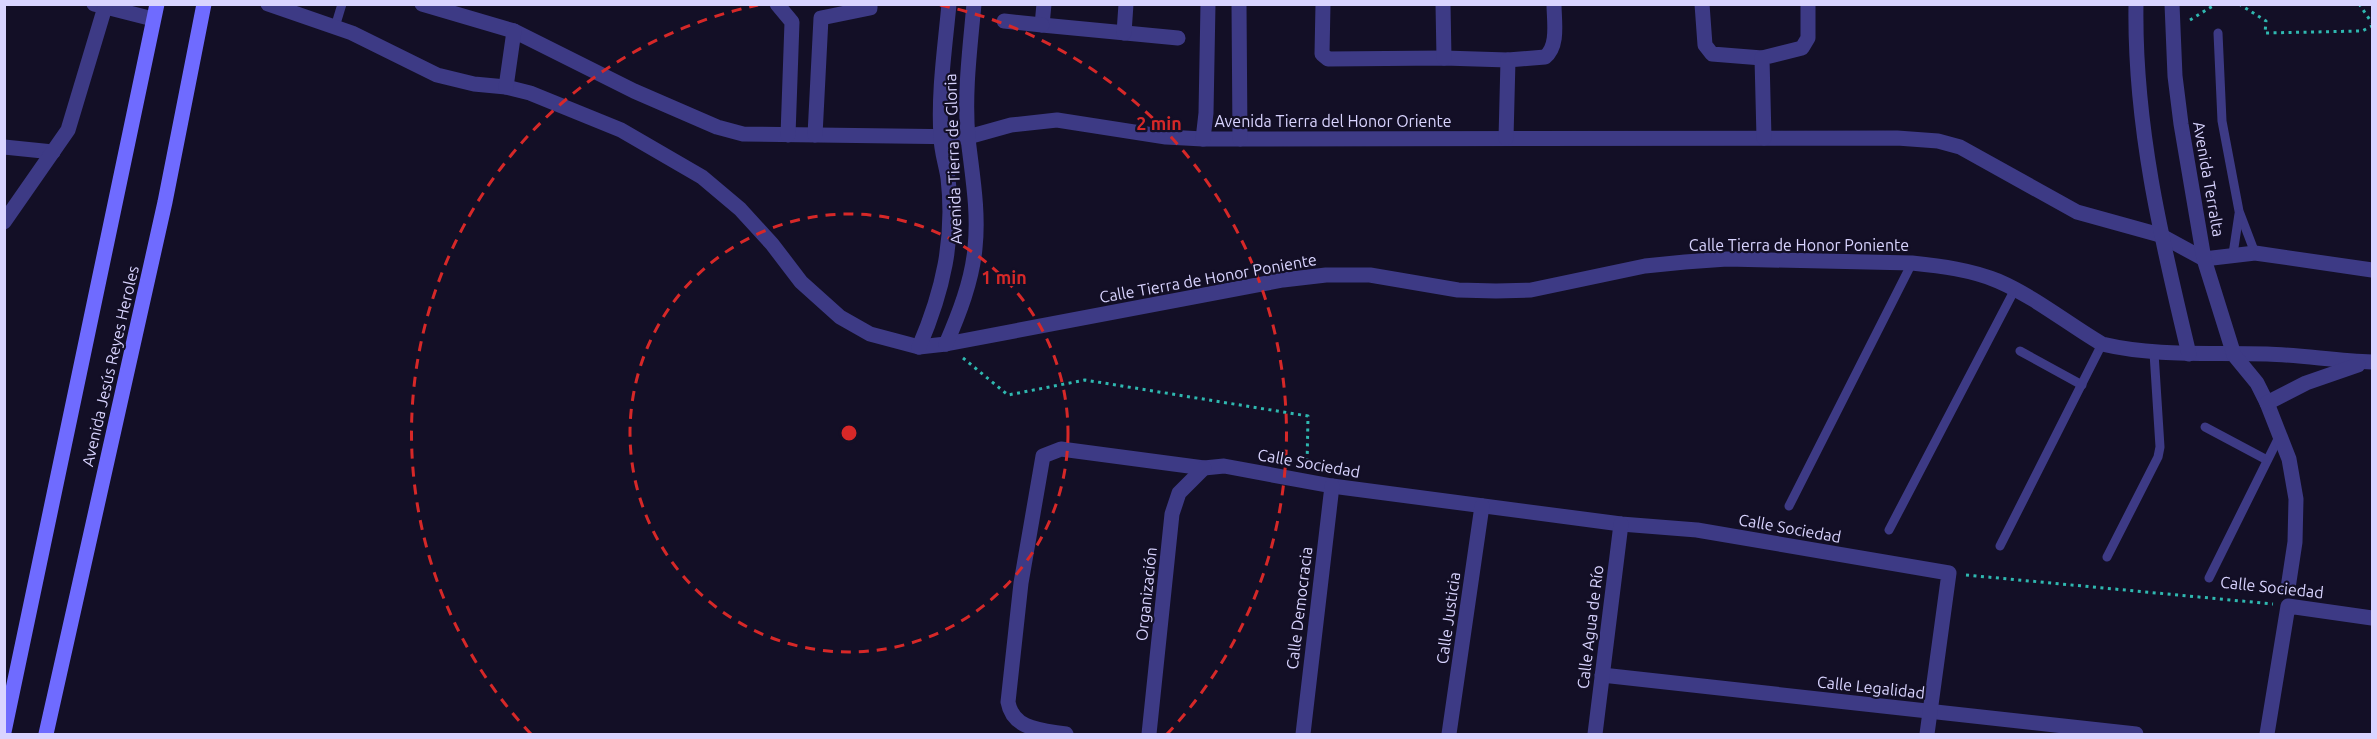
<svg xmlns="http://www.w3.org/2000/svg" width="2377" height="739" viewBox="0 0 2377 739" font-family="Ubuntu,sans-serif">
	<rect width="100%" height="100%" fill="#130f26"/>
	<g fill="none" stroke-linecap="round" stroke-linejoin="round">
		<!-- path -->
		<g stroke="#2fb8b0" stroke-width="3" stroke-dasharray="3 4.5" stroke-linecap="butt">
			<path d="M2239,4L2266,21L2265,33L2362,31L2372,26"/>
			<path d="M2359,4L2372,23"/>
			<path d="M2190,20L2216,4"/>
			<path d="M963,358L1008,395L1085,380L1308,416L1307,467"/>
			<path d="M1966,575L2273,604"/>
		</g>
		<!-- lane -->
		<g stroke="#3d3a85" stroke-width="9">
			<path d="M335,27L342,4"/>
			<path d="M2218,33L2222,121L2239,211L2255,253"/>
			<path d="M2233,254L2239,214"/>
			<path d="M2020,351L2082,385"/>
			<path d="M2205,427L2267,460"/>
			<path d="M1789,506L1912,263"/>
			<path d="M1889,530L2015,289"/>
			<path d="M2000,546L2102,344"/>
			<path d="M2107,557L2158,457L2160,447L2154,353"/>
			<path d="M2209,578L2280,435"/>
		</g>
		<!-- street -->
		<g stroke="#3d3a85" stroke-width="15">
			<path d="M94,4L153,19"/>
			<path d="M268,4L352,33L437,75L474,84L506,87L530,93L621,130L702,177L740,209L772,244L801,282L840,317L870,334L919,347L946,344L1283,280L1326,275H1370L1458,290L1496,291L1531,290L1645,266L1685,262L1727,259L1912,263C1941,266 1972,270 1998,281C2035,297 2068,324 2102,344C2157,357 2211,352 2267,354C2302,355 2337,361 2372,362"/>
			<path d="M422,4L514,31L634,91L717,127L743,134L968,137L1011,125L1057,120L1166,137L1203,139L1897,138L1938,141L1960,147L2077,212L2160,235L2204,259L2255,253L2372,270"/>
			<path d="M777,4L792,22L788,135"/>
			<path d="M1044,4L1042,25L1178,38"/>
			<path d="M1239,4L1240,139"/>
			<path d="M1323,4L1322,54L1328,59L1444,58L1508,60"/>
			<path d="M1443,4L1444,58"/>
			<path d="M1702,4L1705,45L1712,54L1762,58"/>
			<path d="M2136,4C2134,124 2161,238 2189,354"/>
			<path d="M2172,4L2175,76L2181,124L2204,259L2234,355L2257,383L2267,403L2289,459L2296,499L2295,542L2288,588"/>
			<path d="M1004,21L1042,25"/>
			<path d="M1124,33L1126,4"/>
			<path d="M506,87L514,31"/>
			<path d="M815,135L821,18L870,8V4"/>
			<path d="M1506,138L1508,60L1545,57C1559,46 1554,21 1554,4"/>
			<path d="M1764,138L1762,58L1802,48L1808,38V4"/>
			<path d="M1203,139L1206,113L1208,4"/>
			<path d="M4,147L53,152"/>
			<path d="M4,222L68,130L105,7"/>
			<path d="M946,344C959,314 972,281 975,248C979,211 972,174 968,138C964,93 970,49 974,4"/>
			<path d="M919,347C943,291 955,239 948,178C946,164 941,151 941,137C938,93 945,48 949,4"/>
			<path d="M2267,403L2306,383L2358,365"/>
			<path d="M1602,675L2136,734"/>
			<path d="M1066,734C1042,730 1013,730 1008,702L1021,583L1043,456L1061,449L1204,468L1224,466L1332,486L1621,524L1697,530L1949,573L1927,734"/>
			<path d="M1149,734L1172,514L1179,493L1204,468"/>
			<path d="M1303,734L1332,486"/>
			<path d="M1449,734L1482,506"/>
			<path d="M1595,734L1621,524"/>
			<path d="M2267,734L2288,606L2372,618"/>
		</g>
		<!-- secondary -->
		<g stroke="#6f6bff" stroke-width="15">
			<path d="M4,732L157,4"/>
			<path d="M46,734L165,202L204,4"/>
		</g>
	</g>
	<!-- distance rings -->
	<g fill="none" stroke="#d62828" stroke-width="3" stroke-dasharray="10 8">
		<circle cx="849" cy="433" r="219"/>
		<path d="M531 734A438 438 0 0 1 758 5M940 5A438 438 0 0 1 1167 734"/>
	</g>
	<g text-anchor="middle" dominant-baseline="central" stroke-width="4.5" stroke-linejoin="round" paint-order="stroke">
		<!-- street labels -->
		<g font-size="16" fill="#d9d4ff" stroke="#130f26">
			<text x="1333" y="121">Avenida Tierra del Honor Oriente</text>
			<text transform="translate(953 159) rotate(-92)">Avenida Tierra de Gloria</text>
			<text transform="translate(2209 179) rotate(80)">Avenida Terralta</text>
			<text x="1799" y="245">Calle Tierra de Honor Poniente</text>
			<text transform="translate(1208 278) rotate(-10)">Calle Tierra de Honor Poniente</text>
			<text transform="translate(110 366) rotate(-77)">Avenida Jesús Reyes Heroles</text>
			<text transform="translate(1309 463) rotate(10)">Calle Sociedad</text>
			<text transform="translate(1790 528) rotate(10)">Calle Sociedad</text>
			<text transform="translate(2272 587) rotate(6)">Calle Sociedad</text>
			<text transform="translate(1146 594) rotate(-84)">Organización</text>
			<text transform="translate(1299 608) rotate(-83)">Calle Democracia</text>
			<text transform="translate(1448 618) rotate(-82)">Calle Justicia</text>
			<text transform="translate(1590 627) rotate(-83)">Calle Agua de Río</text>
			<text transform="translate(1871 687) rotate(6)">Calle Legalidad</text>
		</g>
	</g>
	<circle cx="849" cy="433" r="9" fill="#d62828" stroke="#130f26" stroke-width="3"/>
	<g font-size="18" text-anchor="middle" font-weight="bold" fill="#d62828" stroke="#130f26" stroke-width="4.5" stroke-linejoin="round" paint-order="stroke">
		<text x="1159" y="130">2 min</text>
		<text x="1004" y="284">1 min</text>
	</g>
	<!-- border -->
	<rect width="2377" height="739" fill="none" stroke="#d9d4ff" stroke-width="12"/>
</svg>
